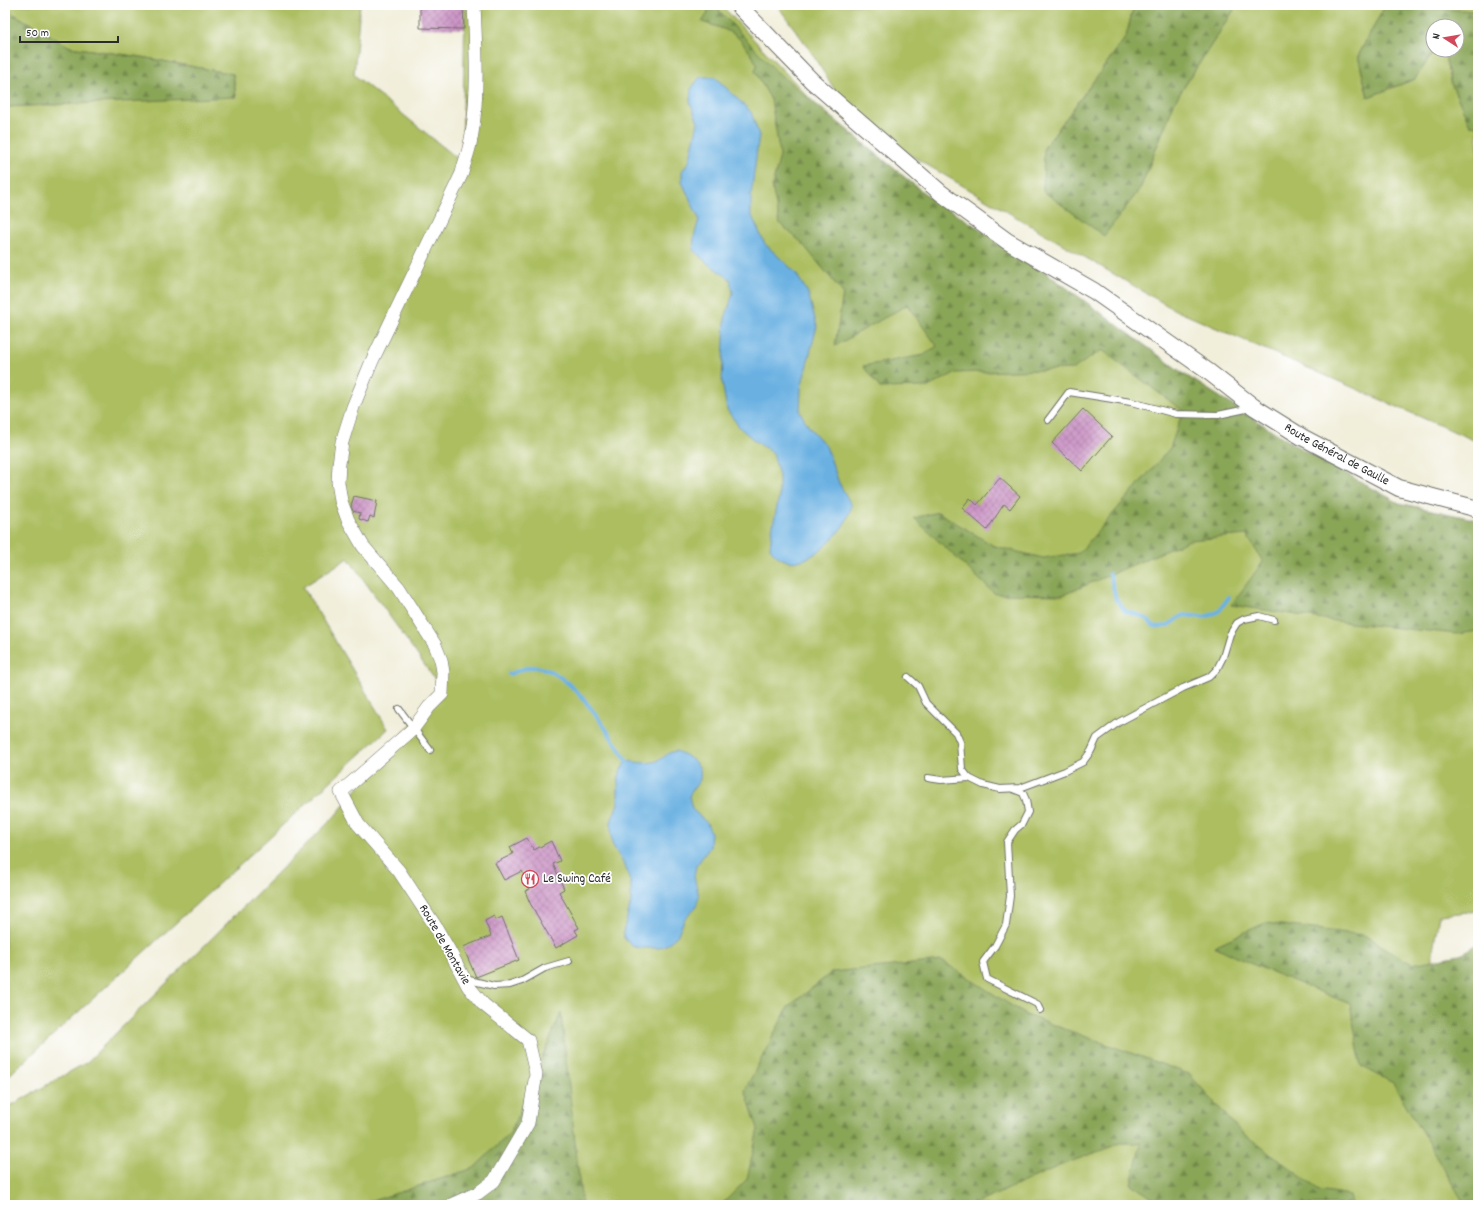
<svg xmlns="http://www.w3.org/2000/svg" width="1483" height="1210" viewBox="0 0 1483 1210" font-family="Dekko,sans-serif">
	<defs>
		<pattern id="forest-firs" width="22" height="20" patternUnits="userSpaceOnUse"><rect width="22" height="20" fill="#89a557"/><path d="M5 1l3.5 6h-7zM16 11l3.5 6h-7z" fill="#708748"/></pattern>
		<pattern id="building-cross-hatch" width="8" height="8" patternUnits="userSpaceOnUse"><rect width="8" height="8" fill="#ca92c4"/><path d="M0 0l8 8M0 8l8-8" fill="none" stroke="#a4779f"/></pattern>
	</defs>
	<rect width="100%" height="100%" fill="#fff"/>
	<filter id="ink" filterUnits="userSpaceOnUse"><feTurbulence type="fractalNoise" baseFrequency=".025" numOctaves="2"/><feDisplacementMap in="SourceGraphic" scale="8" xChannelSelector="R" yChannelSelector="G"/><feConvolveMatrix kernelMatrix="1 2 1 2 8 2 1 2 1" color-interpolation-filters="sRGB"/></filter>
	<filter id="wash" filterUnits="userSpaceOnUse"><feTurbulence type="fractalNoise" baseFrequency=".012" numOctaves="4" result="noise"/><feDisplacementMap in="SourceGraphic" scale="16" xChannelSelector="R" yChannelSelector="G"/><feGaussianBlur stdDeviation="0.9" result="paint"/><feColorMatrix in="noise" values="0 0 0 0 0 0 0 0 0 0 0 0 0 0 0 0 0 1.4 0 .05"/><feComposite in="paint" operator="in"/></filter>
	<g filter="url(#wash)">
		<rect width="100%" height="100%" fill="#f1eeda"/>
		<!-- grass -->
		<g fill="#acbe61" stroke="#6c7446">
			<path d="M5,5H360L354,75L462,162L465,5H721L954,250L1386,509L1478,537V911L1439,915L1418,1041L1478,1205H7L5,1190V1109L87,1062L335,816L441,688L348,558L303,587L388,729L5,1079V107L236,96L233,74L141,57L70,47L5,9Z"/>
			<path d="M777,5H1134L1126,37L1044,148L1140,189L1175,101L1237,5H1478V11L1385,6L1358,56L1368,97L1415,79L1435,50H1444L1450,81L1470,124L1478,126V442L1175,310L905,152L838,95L807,46Z"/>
		</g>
		<!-- forest -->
		<g fill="url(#forest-firs)" stroke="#5a6841">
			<path d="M707,5H714L777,72L924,193L1037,266L1184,374L1298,447L1399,503L1478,520V631L1457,634L1350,623L1231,605L1263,562L1247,535L1190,540L1063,595L995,594L914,518L938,512L994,546L1043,558L1079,553L1170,448L1183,411L1102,350L1073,369L955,373L928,387L880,388L863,366L924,355L937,346L907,305L835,346L843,293L801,242L780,224L772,187L780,156L771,100L755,71L757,65C754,57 740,37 732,33C723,28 711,25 702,22L708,13Z"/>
			<path d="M1134,5H1237L1175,101L1140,189L1104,236L1043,191L1044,148L1126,37Z"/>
			<path d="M1385,6L1478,11V126L1470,125L1450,81L1444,50H1457V26H1433V50H1435L1415,79L1368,97L1358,56Z"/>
			<path d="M5,9L70,47L141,57L233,74L236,97L5,107Z"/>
			<path d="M1265,923L1364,935L1412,964L1460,955L1478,943V1205H1465L1393,1083L1361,1066L1350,1004L1247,962L1214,946Z"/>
			<path d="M942,961L1026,1015L1189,1074L1240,1131L1319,1190L1350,1195L1352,1205H1157V1201L1131,1184L1141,1143H1121L1059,1166L973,1205H721L747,1179L758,1129L745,1090L788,1007L832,972Z"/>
			<path d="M561,1013L582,1205H360L474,1168L510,1133Z"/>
		</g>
		<!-- water -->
		<g fill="#6bb1e2" stroke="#4b6e86">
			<path d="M700,77H715L751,112L759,135L751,196V214L765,244L795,272L808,293L817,326L801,388L800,412L809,427L826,446L839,483L852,506C849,513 847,521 843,526C831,543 801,573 779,557C775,555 772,551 770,548L772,530L779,497V476L773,453L755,441L740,428L727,410L722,382L725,319L733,293L730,279L707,263L693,250L694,237L699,219L682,182V171L689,162L698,122L690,102L691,89Z"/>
			<path d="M676,751C685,755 696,760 700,769C701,772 700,777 700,780L694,788L689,796L692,809L707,823L711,833L710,847L696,866L694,877L699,896L696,907L685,918L677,936L666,945L659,948H640L632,946L624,938L623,932L631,902V885L626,868L612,844L611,832V822L618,803V780L621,769L627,761C637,762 649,765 659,760C667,756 665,753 676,751Z"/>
		</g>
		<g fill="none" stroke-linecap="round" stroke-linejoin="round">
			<!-- stream -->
			<g stroke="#6bb1e2" stroke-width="4">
				<path d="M1110,574L1116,599L1125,611L1144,617L1154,626L1161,627L1168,625L1184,615L1203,617L1211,615L1219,611L1229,597"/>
				<path d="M509,674C516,672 526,667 533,667C571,667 608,733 627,761"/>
			</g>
		</g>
		<g id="blocks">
			<!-- building -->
			<g fill="url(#building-cross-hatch)">
				<path d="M420,5H463L464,29L420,28Z"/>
				<path d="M1083,409L1112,436L1082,471L1052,443Z"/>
				<path d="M1000,478L1020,496L1010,509L1004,504L987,530L962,508L970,498L977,505Z"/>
				<path d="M354,496L377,501L374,518L370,516L368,522L359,519L360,513L353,511L351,506Z"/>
				<path d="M527,838L534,850L551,841L560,861L553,864L564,889L559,892L579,928L575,930L578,935L556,948L530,903L525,891L530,889L522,871L504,880L495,863L513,854L510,847Z"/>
				<path d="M494,916L496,920L502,917L519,960L476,977L463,947L491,936L485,921Z"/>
			</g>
		</g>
	</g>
	<g filter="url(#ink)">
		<use href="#blocks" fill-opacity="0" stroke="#706f68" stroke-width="1"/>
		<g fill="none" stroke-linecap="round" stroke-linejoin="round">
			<!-- service casing -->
			<g stroke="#706f68" stroke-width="8">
				<g id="service">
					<path d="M1048,420L1069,392L1131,402L1176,414L1218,415L1251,408"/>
					<path d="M908,677L918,686L926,703L956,733L960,742L962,769L969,778L983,785L1000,789L1020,788L1065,771L1083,762L1091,751L1097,738L1119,722L1183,688L1209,677L1217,669L1223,657L1230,634L1237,623L1244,619L1259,616L1274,620"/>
					<path d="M399,709L430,750"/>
					<path d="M928,778L941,780L969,778"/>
					<path d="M1013,789L1023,793L1026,800L1028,812L1022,824L1015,830L1007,842L1010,896L1006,925L995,946L983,962L987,979L1037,1004L1040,1010"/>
					<path d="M465,979L494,986L510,985L522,981L545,968L569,961"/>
				</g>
			</g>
			<!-- minor casing -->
			<g stroke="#706f68" stroke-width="14">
				<path id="minor" d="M451,1205L478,1193L494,1181L528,1123L536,1074L528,1040L483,1004L468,986L449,950L434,924L399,871L358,824L341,792L413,729L429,707L442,694L443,672L441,660L435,645L399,588L363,546L348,520L341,501L338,482L339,464L342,442L353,407L372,361L462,173C464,163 468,154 470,144C479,103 476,47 474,5"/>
			</g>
			<!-- tertiary casing -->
			<g stroke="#706f68" stroke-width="18">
				<g id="tertiary">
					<path id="s1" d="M738,5L812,81L941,193L1007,241L1094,291L1209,372L1254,407L1302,437L1399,488L1478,509"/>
				</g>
			</g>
			<!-- service -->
			<use href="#service" stroke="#fff" stroke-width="6"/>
			<!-- minor -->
			<use href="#minor" stroke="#fff" stroke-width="13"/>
			<!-- tertiary -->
			<use href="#tertiary" stroke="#fff" stroke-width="16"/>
		</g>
	</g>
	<!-- icons -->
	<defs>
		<g id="restaurant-ring" transform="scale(0.9)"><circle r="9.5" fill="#fff" stroke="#d1495b" stroke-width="1.5"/><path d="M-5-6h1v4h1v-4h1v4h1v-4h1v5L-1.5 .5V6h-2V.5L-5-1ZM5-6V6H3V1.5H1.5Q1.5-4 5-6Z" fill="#d1495b"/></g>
	</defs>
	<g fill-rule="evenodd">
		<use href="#restaurant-ring" x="530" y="879"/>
	</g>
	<g text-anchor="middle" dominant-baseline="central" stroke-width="3.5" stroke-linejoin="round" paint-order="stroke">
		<!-- street labels -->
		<g font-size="13" fill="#2b2b2b" stroke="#fff">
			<text stroke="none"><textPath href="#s1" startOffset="752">Route Général de Gaulle</textPath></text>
			<text transform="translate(444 945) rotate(60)">Route de Montavie</text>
		</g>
		<!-- poi labels -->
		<g font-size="13" fill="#2b2b2b" stroke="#fff" text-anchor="start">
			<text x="543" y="879">Le Swing Café</text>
		</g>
	</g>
	<!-- margin -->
	<rect width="1483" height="1210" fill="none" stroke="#fff" stroke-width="20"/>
	<!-- north arrow -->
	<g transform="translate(1445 38) rotate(282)"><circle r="19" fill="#ffffff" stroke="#aaaaaa"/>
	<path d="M0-3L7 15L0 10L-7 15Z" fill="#d1495b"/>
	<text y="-6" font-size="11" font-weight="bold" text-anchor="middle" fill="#2b2b2b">N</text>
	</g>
	<!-- scale -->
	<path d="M20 36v6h98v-6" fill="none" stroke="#2b2b2b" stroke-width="2"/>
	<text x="26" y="36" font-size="12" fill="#2b2b2b" stroke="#ffffff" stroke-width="3" paint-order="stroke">50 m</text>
</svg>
